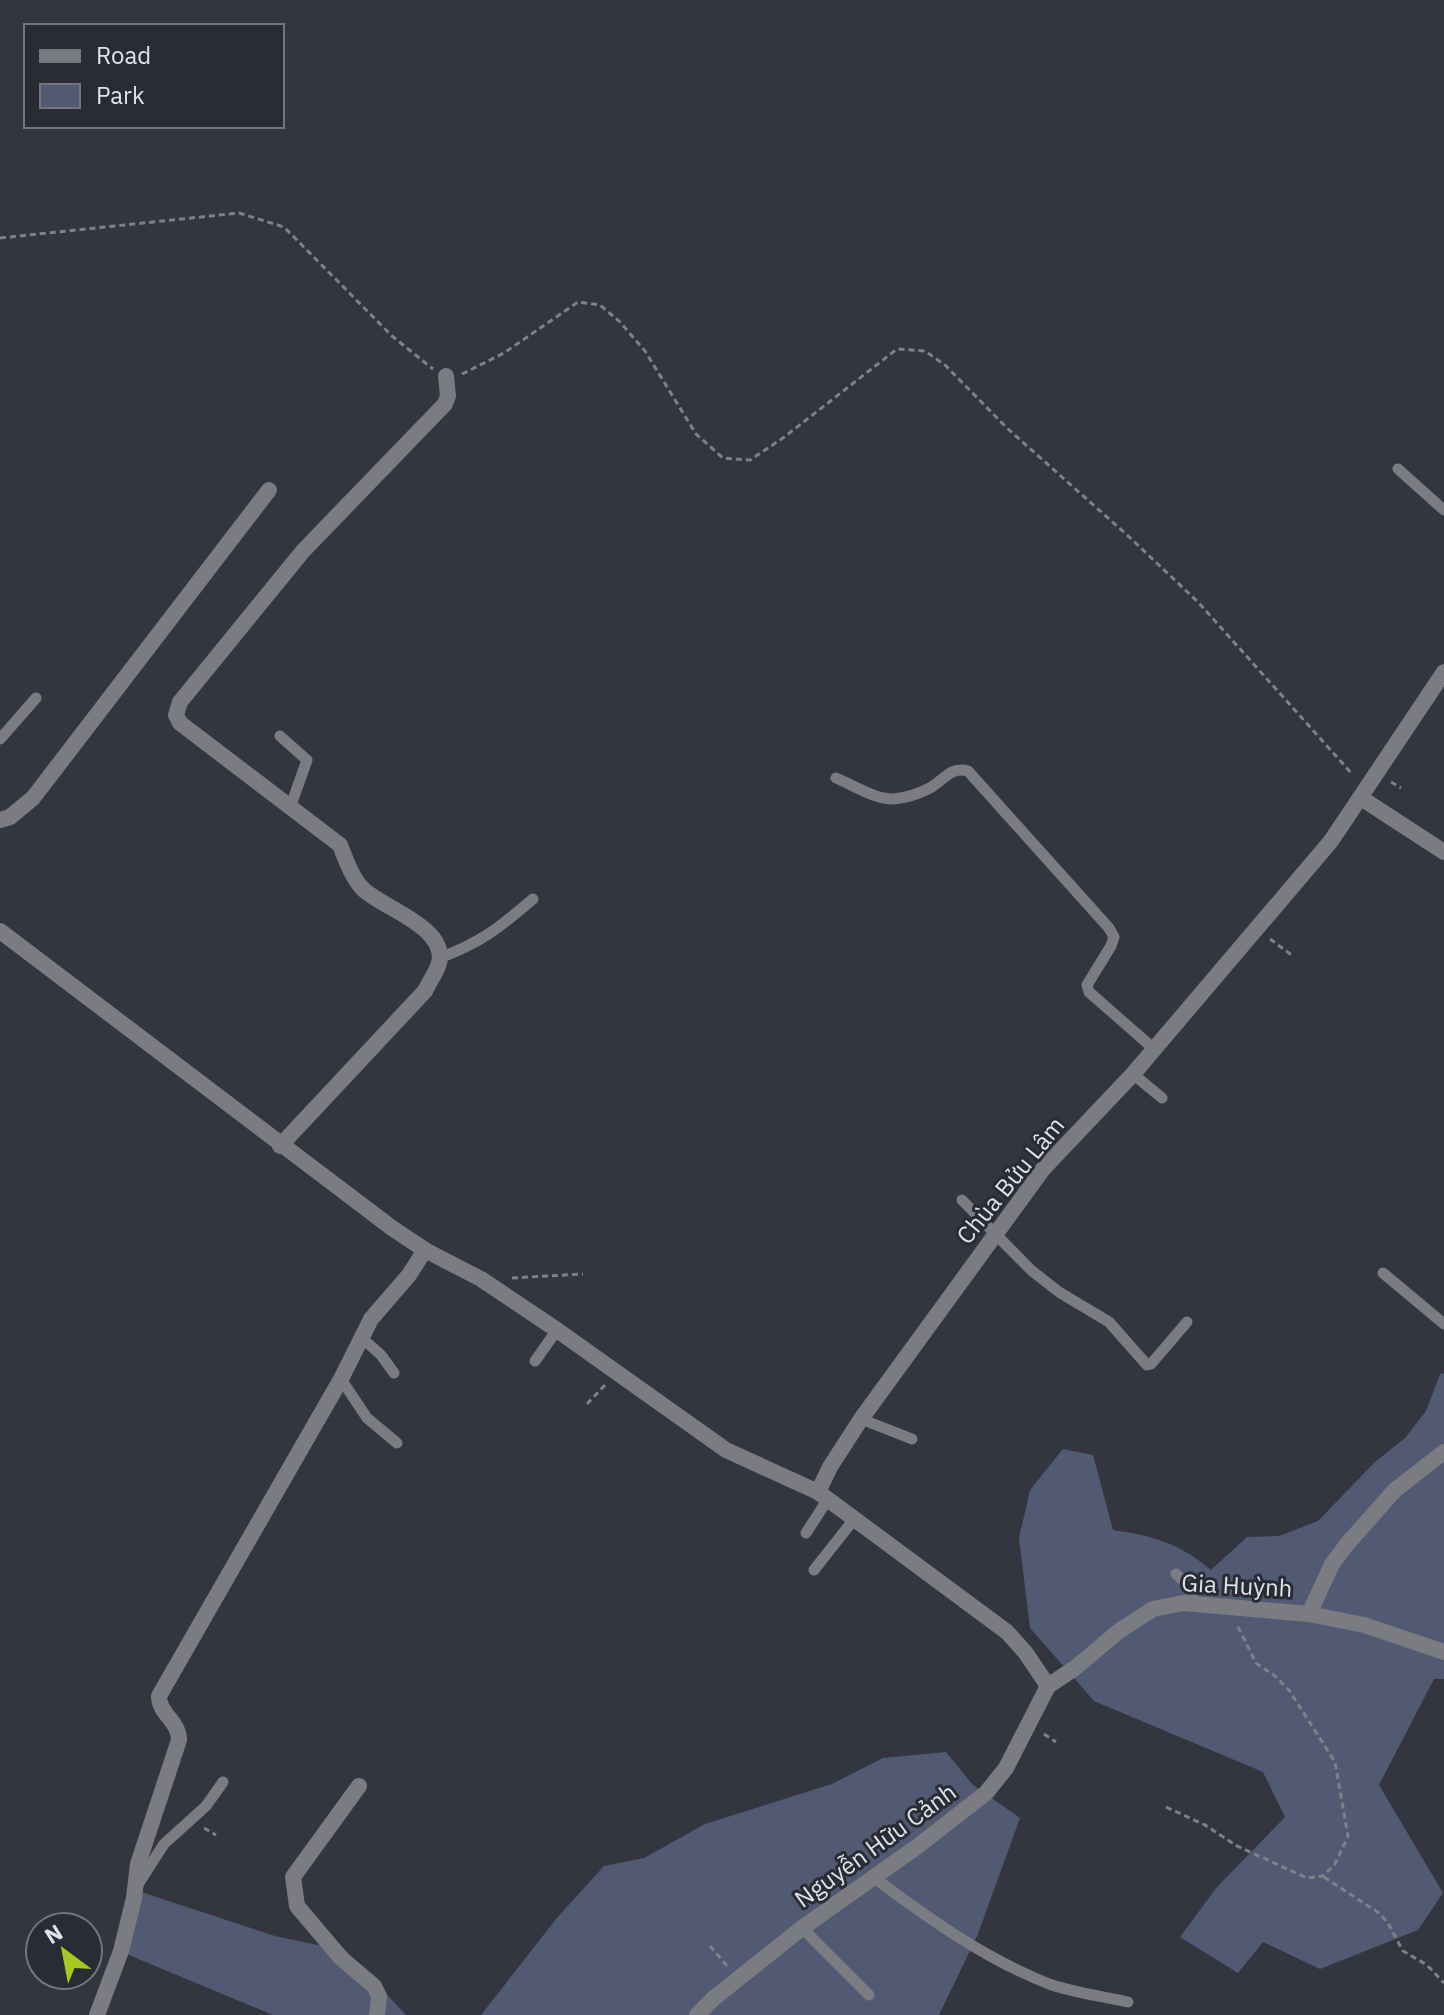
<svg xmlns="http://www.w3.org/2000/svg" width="1444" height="2015" viewBox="0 0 1444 2015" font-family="'IBM Plex Sans',sans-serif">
	<rect width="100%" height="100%" fill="#33363f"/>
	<!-- green -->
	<g fill="#525a73">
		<path d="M1444,1373V1679H1434L1379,1785L1443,1893L1418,1930L1320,1969L1263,1942L1238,1973L1180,1937L1217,1887L1285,1817L1263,1772L1094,1701L1030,1628L1019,1538L1030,1490L1063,1449L1093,1455L1113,1530C1154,1536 1179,1543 1211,1570L1247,1537L1279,1536L1318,1521L1375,1462L1405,1438L1426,1411L1440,1374Z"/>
		<path d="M946,1752L973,1785L1020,1818L978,1934L939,2015H481L556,1919L604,1866L644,1858L705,1824L832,1784L883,1758Z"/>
		<path d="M129,1888L275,1936L346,1951L406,2015H273L124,1953Z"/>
	</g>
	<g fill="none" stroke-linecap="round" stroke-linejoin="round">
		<!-- path -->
		<g stroke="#7f8189" stroke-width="3" stroke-dasharray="6 4" stroke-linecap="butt">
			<path d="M0,238L239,213L284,227L392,336L433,369"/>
			<path d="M462,374L504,353L578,302L600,305L620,322L645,351L696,434L723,458L750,460L783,438L897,349L925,351L945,365L1008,429L1126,534L1198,602L1353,775"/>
			<path d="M1391,782L1401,788"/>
			<path d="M1270,939L1293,956"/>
			<path d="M512,1278L583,1274"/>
			<path d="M587,1404L606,1384"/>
			<path d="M1044,1734L1056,1742"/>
			<path d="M1166,1807L1205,1825L1237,1846L1307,1878L1323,1876L1335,1864L1348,1836L1335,1762L1289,1690L1275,1676L1256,1663L1238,1627"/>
			<path d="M204,1828L216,1835"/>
			<path d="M1324,1877L1379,1913L1388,1923L1403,1951L1427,1965L1444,1983"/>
			<path d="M710,1946L728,1967"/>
		</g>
		<!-- service -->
		<g stroke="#7b7c81" stroke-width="11">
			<path d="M1398,469L1444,510"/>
			<path d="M280,736L307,760L290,808"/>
			<path d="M0,739L36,698"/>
			<path d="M836,778C853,785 876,800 894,799C906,798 920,793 930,788C944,780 951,766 968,771L1109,928L1114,937L1111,946L1087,985L1089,992L1154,1049"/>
			<path d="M439,958C481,943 500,927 533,899"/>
			<path d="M1133,1074L1162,1098"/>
			<path d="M962,1200L1032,1271L1059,1292L1109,1322L1147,1365L1151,1364L1187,1322"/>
			<path d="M1383,1273L1444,1324"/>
			<path d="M362,1338L381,1355L394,1373"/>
			<path d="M535,1361L557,1330"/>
			<path d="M341,1379L367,1418L397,1443"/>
			<path d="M861,1419L912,1439"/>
			<path d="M806,1533L828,1499"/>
			<path d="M814,1570L855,1518"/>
			<path d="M1176,1574L1188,1585L1194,1603"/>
			<path d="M873,1877C928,1918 985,1959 1049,1984C1074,1993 1103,1996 1128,2002"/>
			<path d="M137,1886L164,1844L206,1806L223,1782"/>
			<path d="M802,1928L869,1995"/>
		</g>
		<!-- minor -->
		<g stroke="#7b7c81" stroke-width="16">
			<path d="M1361,798L1444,852"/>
			<path d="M0,820L10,817L33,798L269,490"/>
			<path d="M0,931L392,1228L425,1250L481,1279L557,1330L726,1450L818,1492"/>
			<path d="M280,1146L425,991C429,982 437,972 439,963C448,927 382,908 363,889C352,878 346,860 340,845L180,723L176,715L180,702L303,551L445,404L448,396L446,376"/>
			<path d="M1309,1614L1332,1564L1348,1543L1395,1490L1444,1452"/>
			<path d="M1048,1686L1025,1652L1007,1632L818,1492L830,1467L861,1419L1043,1169L1133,1074L1331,841L1444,672"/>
			<path d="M359,1786L293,1877L297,1906L341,1958L374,1986L379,1996L377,2015"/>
			<path d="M97,2015L121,1951L134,1898L138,1864L179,1740C179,1721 159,1714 159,1696L341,1379L371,1319L409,1275L425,1250"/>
			<path d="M697,2015L714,1998L802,1928L918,1846L986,1793L1006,1768L1048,1686L1075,1668L1119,1631L1153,1609L1183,1603L1309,1614L1364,1625L1444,1652"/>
		</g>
	</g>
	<g text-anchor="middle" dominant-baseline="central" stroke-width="6" stroke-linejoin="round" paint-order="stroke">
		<!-- street labels -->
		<g font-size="24" fill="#e0e2e8" stroke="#292c35">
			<text transform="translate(1010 1180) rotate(-51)">Chùa Bửu Lâm</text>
			<text transform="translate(1237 1585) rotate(3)">Gia Huỳnh</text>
			<text transform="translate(875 1845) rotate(-36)">Nguyễn Hữu Cảnh</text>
		</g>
	</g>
	<!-- legend -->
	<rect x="24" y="24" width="260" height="104" fill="#292c35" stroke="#72757d" stroke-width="2"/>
	<rect x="40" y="50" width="40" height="12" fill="#7b7c81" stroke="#72757d" stroke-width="2"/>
	<text x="96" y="64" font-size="24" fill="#e0e2e8">Road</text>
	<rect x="40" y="84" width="40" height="24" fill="#525a73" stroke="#72757d" stroke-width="2"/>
	<text x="96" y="104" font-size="24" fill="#e0e2e8">Park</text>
	<!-- north arrow -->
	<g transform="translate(64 1951) rotate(328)"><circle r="38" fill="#292c35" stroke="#72757d" stroke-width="2"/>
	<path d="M0-6L14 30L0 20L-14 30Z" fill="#a7c820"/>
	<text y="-12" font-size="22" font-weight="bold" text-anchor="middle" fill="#e0e2e8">N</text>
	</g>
</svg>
